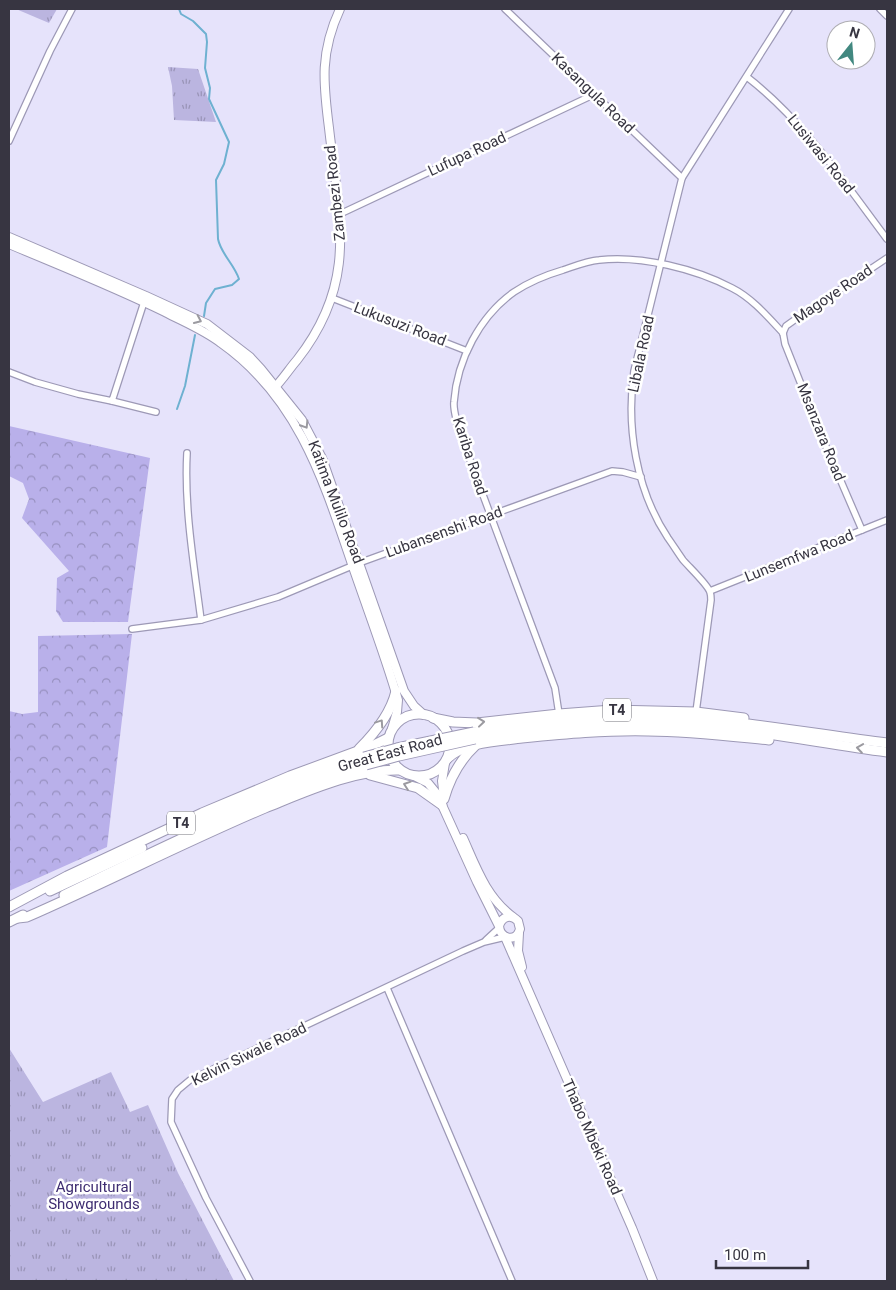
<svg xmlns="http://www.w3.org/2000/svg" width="896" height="1290" viewBox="0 0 896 1290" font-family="Roboto,sans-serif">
	<defs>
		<pattern id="grass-tufts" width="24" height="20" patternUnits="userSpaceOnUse" patternTransform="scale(1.25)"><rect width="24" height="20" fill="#bbb5e0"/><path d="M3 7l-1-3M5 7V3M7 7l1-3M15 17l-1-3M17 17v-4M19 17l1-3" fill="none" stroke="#9994b7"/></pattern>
		<pattern id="forest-crowns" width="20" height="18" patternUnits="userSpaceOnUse" patternTransform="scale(1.25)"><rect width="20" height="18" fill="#b9b0ea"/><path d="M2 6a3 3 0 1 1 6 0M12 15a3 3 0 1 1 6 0" fill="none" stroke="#9790bf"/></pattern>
	</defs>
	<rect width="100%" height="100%" fill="#e6e3fb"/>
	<!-- grass -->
	<g fill="url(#grass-tufts)">
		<path d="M16,9H57L49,23Z"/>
		<path d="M168,67L198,69L216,122L174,120L172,86Z"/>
		<path d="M9,1048L43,1102L111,1072L130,1112L148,1105L178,1173L234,1281H9Z"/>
	</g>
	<!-- forest -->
	<g fill="url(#forest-crowns)">
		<path d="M9,426L150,458L128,622H63L56,611L57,578L69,571L22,518L29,499L23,483L9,476Z"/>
		<path d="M132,634L107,847L9,891V711L22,714L38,712V636Z"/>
	</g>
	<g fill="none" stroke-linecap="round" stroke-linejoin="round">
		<!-- stream -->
		<g stroke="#6eb1d1" stroke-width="2">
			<path d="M179,9L181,14L193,21L206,34L207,42L205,68L210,88L209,99L229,142L224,164L216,180L218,239C221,254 234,264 239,279L232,285L215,289L206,303L204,316"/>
			<path d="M177,409L185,386L195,335"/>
		</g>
		<!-- minor casing -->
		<g stroke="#9d99b6" stroke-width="8">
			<g id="minor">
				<path d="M505,9L682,178"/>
				<path d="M880,9L887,16"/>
				<path d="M747,77C804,121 844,182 887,239"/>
				<path d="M9,141L50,51L72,9"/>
				<path d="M340,214L595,94"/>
				<path d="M332,298L467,351"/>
				<path d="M783,333L785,344L824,442L862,530"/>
				<path d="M783,333L786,326L793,321L887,258"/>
				<path d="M9,372L35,382L78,394L112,401L145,299"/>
				<path d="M112,401L156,412"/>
				<path d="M187,453C184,508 194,565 201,620"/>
				<path d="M710,591L887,520"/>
				<path d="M132,629L201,620L278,597L359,563L612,471L623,472L641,477"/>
				<path d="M696,712L711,600C711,597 711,595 710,592C708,585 689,567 683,560C678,553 673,545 668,538C636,490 626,427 634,371L682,178L789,9"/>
				<path d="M559,714L555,688L458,428C457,420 453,410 454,402C457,360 480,316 514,292C529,282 546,275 563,270C575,266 587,261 599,260C641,255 696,269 732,288C752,298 768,317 783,333"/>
				<path d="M486,940L499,928"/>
				<path d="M387,988L512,1281"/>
				<path d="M250,1281L206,1198L171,1122L172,1099L178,1090L190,1080L463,951L484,942L505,937"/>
			</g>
		</g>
		<!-- secondary casing -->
		<g stroke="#9d99b6" stroke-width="10">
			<g id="secondary">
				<path d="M9,237L146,296L207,324L250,357L261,369L302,420L322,458L404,691L414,706L424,715"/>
				<path d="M9,244C61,266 114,287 165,312C184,322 204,330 221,343C299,398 324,482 353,567C368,611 385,655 398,700L397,712L392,729"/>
				<path d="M273,389C282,381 289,369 297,360C359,281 339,218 329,128C323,82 320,52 340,9"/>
				<path d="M414,776L428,783L437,794L477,882L499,926C500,939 516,943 520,929L518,921C511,914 502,916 499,926"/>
				<path d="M444,798L442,781L445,763"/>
				<path d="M463,838C476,867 486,897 513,917"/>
				<path d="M519,933L518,951L522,967"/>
				<path d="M505,937L632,1228L653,1281"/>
			</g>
		</g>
		<!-- primary casing -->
		<g stroke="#9d99b6" stroke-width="11">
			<g id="primary">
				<circle cx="419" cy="745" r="31"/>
				<path d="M433,718L453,722L477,723L559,714L612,710L696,712L744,718"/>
				<path d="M474,732C532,723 591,715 649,716C729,718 808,733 887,743"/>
				<path d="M475,739C548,727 621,721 695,726C760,730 823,744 887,752"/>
				<path d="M359,749C375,733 391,713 396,691"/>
				<path d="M447,759C463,742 500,741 522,738C564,734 606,730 648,731C688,731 729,736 769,740"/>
				<path d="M370,775L418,788L442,805"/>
				<path d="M444,799C450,778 459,761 475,746"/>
				<path d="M190,826L293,782L364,757"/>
				<path d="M50,891L142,848"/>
				<path d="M64,895C163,847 261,798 366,765"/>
				<path d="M9,907L67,876L202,813L290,776L374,745L388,738"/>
				<path d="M18,918L27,917C107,882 185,842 265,808C305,792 355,769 399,770"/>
				<path d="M9,922L23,915"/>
			</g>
		</g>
		<!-- minor -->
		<use href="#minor" stroke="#fff" stroke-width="5.5"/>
		<!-- secondary -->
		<use href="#secondary" stroke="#fff" stroke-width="8"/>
		<!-- primary -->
		<use href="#primary" stroke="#fff" stroke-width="9"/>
		<!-- primary-bridge casing -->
		<g stroke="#9d99b6" stroke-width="11" stroke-linecap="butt">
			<g id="primary-bridge">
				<path d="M364,757L397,748L474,732"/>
				<path d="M366,765L399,756L475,739"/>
			</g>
		</g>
		<!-- primary-bridge -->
		<use href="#primary-bridge" stroke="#fff" stroke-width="9"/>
	</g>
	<!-- one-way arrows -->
	<defs><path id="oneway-chevron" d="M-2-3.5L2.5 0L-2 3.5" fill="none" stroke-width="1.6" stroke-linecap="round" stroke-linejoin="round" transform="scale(1.25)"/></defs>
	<g stroke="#9b9aa0">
		<use href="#oneway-chevron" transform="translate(198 320) rotate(25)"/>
		<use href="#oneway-chevron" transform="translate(305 425) rotate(58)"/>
		<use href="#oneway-chevron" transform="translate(481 722) rotate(-6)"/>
		<use href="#oneway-chevron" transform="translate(380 723) rotate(-56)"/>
		<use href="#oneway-chevron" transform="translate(860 748) rotate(-172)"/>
		<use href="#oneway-chevron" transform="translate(407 785) rotate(-161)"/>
	</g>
	<g text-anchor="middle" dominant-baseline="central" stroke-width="5" stroke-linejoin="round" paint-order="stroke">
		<!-- shield labels -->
		<g fill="#fff" stroke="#73727a" stroke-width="1">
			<rect x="603" y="698.5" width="28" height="23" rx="4"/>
			<rect x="167" y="811.5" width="28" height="23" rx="4"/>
		</g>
		<g font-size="14" font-weight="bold" fill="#373541">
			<text x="617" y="710">T4</text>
			<text x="181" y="823">T4</text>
		</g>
		<!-- street labels -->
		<g font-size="15" fill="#373541" stroke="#fff">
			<text transform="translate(593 93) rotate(44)">Kasangula Road</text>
			<text transform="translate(467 154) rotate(-25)">Lufupa Road</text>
			<text transform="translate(821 154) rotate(51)">Lusiwasi Road</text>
			<text transform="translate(335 193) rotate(-96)">Zambezi Road</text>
			<text transform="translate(833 294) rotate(-34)">Magoye Road</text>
			<text transform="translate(400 324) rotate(21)">Lukusuzi Road</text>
			<text transform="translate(641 354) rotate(-78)">Libala Road</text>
			<text transform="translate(821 432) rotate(68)">Msanzara Road</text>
			<text transform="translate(470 456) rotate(72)">Kariba Road</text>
			<text transform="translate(336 502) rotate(69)">Katima Mulilo Road</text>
			<text transform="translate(444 532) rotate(-20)">Lubansenshi Road</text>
			<text transform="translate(799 556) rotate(-22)">Lunsemfwa Road</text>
			<text transform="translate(390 753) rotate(-15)">Great East Road</text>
			<text transform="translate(249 1054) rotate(-26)">Kelvin Siwale Road</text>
			<text transform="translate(592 1137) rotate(66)">Thabo Mbeki Road</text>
		</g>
		<!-- park labels -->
		<g font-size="15" fill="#3e2d71" stroke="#fff">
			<text x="94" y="1187">Agricultural<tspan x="94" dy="17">Showgrounds</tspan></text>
		</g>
	</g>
	<!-- border -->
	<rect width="896" height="1290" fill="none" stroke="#373541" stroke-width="20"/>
	<!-- north arrow -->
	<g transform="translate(851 45) rotate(17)"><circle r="24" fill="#ffffff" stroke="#afaeb3"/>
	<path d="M0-4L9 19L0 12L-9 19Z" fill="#428880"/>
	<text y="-8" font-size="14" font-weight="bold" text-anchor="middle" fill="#373541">N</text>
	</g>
	<!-- scale -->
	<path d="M716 1260v8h92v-8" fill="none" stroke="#373541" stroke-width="2.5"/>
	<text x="724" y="1260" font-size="15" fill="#373541" stroke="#ffffff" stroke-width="4" paint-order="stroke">100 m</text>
</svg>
